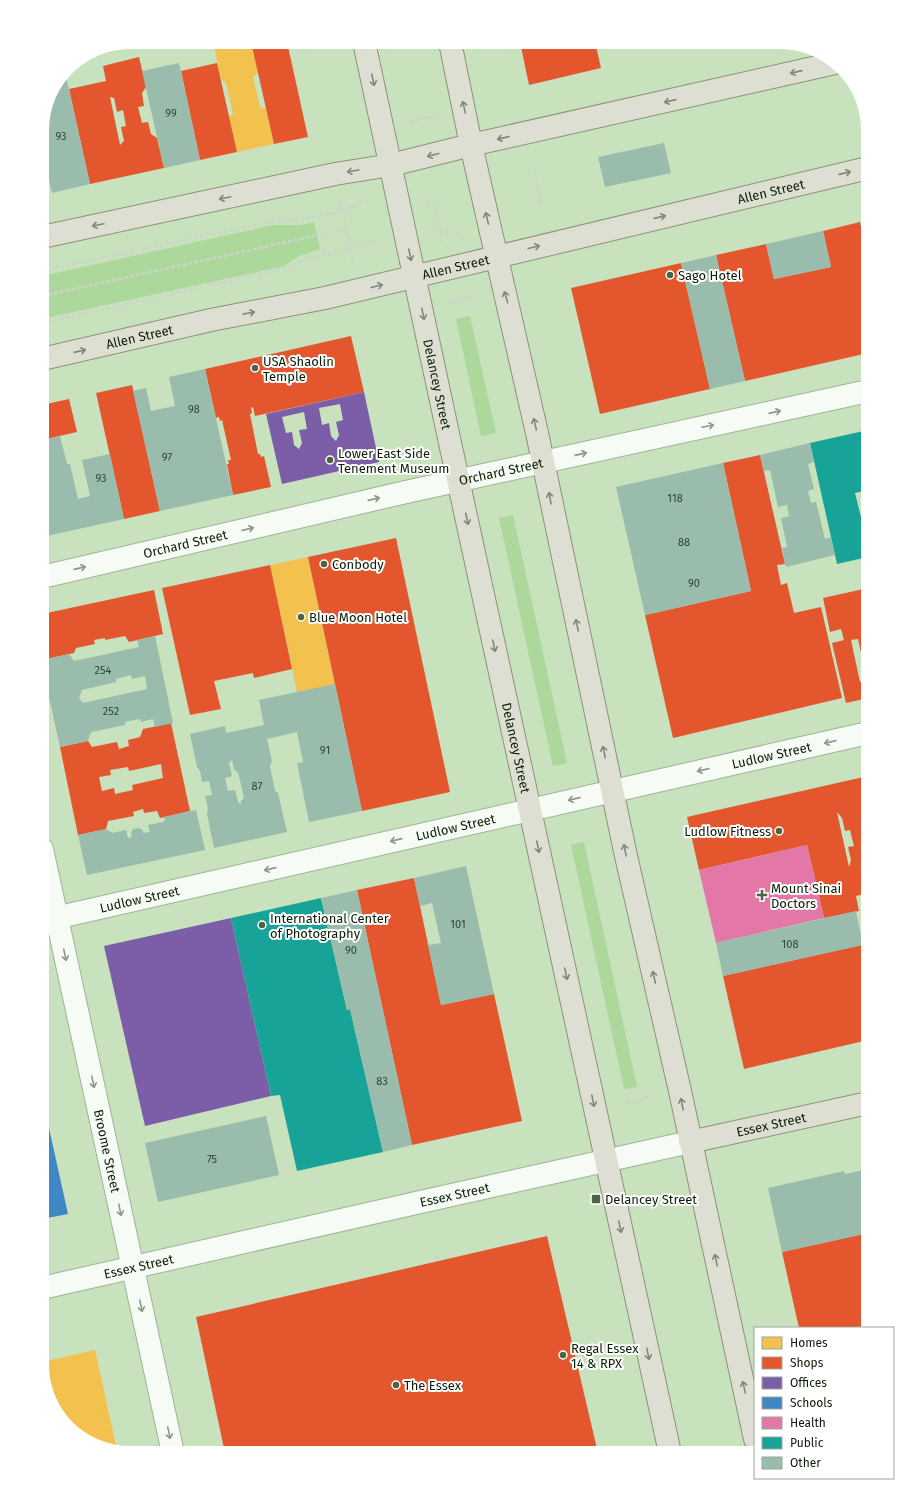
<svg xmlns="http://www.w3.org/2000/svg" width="910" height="1495" viewBox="0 0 910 1495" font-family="'Fira Sans',sans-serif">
	<rect width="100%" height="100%" fill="#c7e2bd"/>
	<!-- green -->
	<g fill="#acd89c">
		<path d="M314,222L320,249L299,256L284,266L42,319V276L273,225H301Z"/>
		<path d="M470,316L496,433L481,436L456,319Z"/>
		<path d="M513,515L567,763L553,766L499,518Z"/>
		<path d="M584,842L637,1087L624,1089L571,845Z"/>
	</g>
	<!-- homes -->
	<g fill="#f2c14e">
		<path d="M228,42H251L258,72L253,77L260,107L266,109L274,144L237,152L229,117L233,114L226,83L221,79L214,46Z"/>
		<path d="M308,557L335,684L297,692L270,565Z"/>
		<path d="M95,1350L117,1450L81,1438L51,1404L42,1365V1362Z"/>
	</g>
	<!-- shops -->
	<g fill="#e4572e" fill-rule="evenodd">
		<path d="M251,42H287L308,137L274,144Z"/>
		<path d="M520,42H595L601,68L529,85Z"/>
		<path d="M139,57L146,87L142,93L144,106L138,107L142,123L148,122L151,134L157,138L164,168L90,184L69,89L106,81L103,66ZM110,97L114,98L117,112L123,110L126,126L121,127L124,141L120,145Z"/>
		<path d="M217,63L237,152L200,160L181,71Z"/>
		<path d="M860,222L868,257V353L745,381L716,255L766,244L774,279L831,267L823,231Z"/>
		<path d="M681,263L710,389L600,414L571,288Z"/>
		<path d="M351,336L364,392L255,416L253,407L251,408L252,413L250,414L258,454H260L261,457L264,456L271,487L233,495L227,464H229L228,460H231L222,420L220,421L219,417L216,418L205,369Z"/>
		<path d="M132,385L160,511L124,519L96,393Z"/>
		<path d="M69,399L77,432L42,440V405Z"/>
		<path d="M760,455L785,564L777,565L781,585L787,583L794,613L821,607L842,698L673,738L645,615L751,591L723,463Z"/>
		<path d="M396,538L450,792L362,811L308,557Z"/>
		<path d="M270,565L292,669L254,678L253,673L214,681L221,709L190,715L162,588Z"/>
		<path d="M868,588V698L846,703L832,643L844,640L841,629L830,632L823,598ZM858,639L867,680L860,682L851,640Z"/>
		<path d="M154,590L163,634L129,642L125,636L105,640V638L94,640L95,644L76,648L74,653L42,660V614Z"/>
		<path d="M171,723L190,811L160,818L157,811L144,813L143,809L133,812L134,816L108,821L106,829L78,835L60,747L88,741L92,747L117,742L119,749L129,746L128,740L140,737L143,729ZM161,764L163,778L132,785L133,790L115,794L114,788L102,791L99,777L111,775L110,770L128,767L129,771Z"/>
		<path d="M868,776V893L856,896L859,911L824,918L807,845L699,870L687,817ZM837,812L842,818L845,831L850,830L854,846L848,847L851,860L849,867Z"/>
		<path d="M414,878L441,1005L494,994L522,1121L412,1145L357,890Z"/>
		<path d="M866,944L868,947V1040L744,1069L723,976Z"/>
		<path d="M868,1233V1328H799L782,1252Z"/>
		<path d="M547,1236L598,1453H225L196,1317Z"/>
	</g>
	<!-- offices -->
	<g fill="#7b5ea7" fill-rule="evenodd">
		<path d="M364,392L379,462L282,484L266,414ZM340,404L343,420L336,422L339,435L336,441L331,436L329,423L322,425L319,408ZM304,412L307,429L299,430L302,443L299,449L294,445L292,432L286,433L282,417Z"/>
		<path d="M231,918L271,1096L145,1126L104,946Z"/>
	</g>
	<!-- schools -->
	<path fill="#3f88c5" d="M43,1101L68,1214L42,1219V1102Z"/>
	<!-- health -->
	<path fill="#e377a8" d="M807,845L824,918L716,943L699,870Z"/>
	<!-- public -->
	<g fill="#17a398">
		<path d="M868,430V490L855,493L864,529L868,528V557L837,564L810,443Z"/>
		<path d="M321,898L347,1010L350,1009L383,1152L297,1171L280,1095L271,1096L231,918Z"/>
	</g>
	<!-- building -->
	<g fill="#99bcac" fill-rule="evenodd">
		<path d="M179,63L200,160L164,168L142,71Z"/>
		<path d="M65,72L90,184L52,193L42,148V125L49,96Z"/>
		<path d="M664,143L671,173L605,187L598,157Z"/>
		<path d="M868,220V254H867L860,222Z"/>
		<path d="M823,231L831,267L774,279L766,244Z"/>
		<path d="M716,255L745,381L710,389L681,263Z"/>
		<path d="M205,369L233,495L160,511L133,391L146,388L151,411L175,406L169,377Z"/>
		<path d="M60,436L67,464H70L78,499L90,496L82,460L110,454L124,519L42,537V440Z"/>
		<path d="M810,443L814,462L808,464L814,489L808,491L811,503L816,502L825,539L831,537L835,555L786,567L782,548L787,547L781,518L789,516L787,505L778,507L770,470L764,471L760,455Z"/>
		<path d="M723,463L751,591L645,615L616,487Z"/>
		<path d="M155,636L173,723L155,727L153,719L141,722L140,719L125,722V725L91,732L88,741L60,747L42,666V660L69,654L74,661L139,647L137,640ZM131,675L132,679L145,676L147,689L83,703L79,698L82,690L116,682V679Z"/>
		<path d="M335,684L362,811L309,822L297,763L303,762L297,732L267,739L272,761L270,766L275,791L278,793L287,832L214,848L207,814L208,808L205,796L212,795L209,781L202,782L200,771L197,767L190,734L225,726L226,733L264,725L259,700ZM232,760L234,769L238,773L240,780L244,798L241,801V804L238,802L235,790L228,791L225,778L232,776L229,763Z"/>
		<path d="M196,810L205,850L87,875L78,835L106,829L112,833L126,830L128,838L132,837L131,833L133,829L138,828L143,830V833L150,832L148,825L163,822L165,820L164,817Z"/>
		<path d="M466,866L494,994L441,1005L428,945L441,943L432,903L420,906L414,878Z"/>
		<path d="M357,890L412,1145L383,1152L350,1009L347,1010L321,898Z"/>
		<path d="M856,911L863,945L723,976L716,943Z"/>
		<path d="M266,1116L279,1175L158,1202L145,1143Z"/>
		<path d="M868,1169V1233L782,1252L768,1188L844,1171L845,1174Z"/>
	</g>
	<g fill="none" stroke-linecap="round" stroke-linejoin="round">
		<!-- minor casing -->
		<g stroke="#9eb496" stroke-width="24">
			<g id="minor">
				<path id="s1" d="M42,577L406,492L868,391"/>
				<path id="s2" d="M42,849L173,1453"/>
				<path id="s3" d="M42,921L868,733"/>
				<path id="s4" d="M42,1288L425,1201L690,1142"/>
			</g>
		</g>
		<!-- primary casing -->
		<g stroke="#8c9376" stroke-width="24">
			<g id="primary">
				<path id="s5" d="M364,42L452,452L670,1453"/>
				<path d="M450,42L471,145L537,433L626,856L680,1091L755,1439"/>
				<path d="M42,237L335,174L391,165L471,145L835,63"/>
				<path id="s6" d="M42,359L211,320L325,298L868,168"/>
				<path id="s7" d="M690,1142L868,1103"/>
			</g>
		</g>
		<!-- path -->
		<g stroke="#cdd5ca" stroke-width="2.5" stroke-dasharray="4 2" stroke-linecap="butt">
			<path d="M409,122L437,115"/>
			<path d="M534,170L542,206"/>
			<path d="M341,201L353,262"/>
			<path d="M428,201L435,208L442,242"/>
			<path d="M433,230L457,233L461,235"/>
			<path d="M42,271L275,221C294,220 353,213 364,199"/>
			<path d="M42,296L346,229"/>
			<path d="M452,302L473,298"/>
			<path d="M42,323L284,268L302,261L377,240"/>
			<path d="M627,1103L649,1098"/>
			<path d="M514,1125H517L518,1127"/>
			<path d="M649,1202L669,1197"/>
			<path d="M435,1255V1259L439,1258"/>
		</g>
		<!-- minor -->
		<use href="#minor" stroke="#f7fbf5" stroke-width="22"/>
		<!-- primary -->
		<use href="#primary" stroke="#dedfd3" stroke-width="22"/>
	</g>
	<!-- one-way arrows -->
	<defs><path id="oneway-shaft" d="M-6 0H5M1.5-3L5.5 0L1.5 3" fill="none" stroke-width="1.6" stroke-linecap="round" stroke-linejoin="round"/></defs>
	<g stroke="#808877">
		<use href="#oneway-shaft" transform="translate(796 72) rotate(167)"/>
		<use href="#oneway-shaft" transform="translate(373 80) rotate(78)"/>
		<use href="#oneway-shaft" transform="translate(670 101) rotate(167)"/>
		<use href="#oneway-shaft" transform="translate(464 107) rotate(-102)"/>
		<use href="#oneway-shaft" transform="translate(503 138) rotate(167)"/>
		<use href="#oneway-shaft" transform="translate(433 155) rotate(166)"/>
		<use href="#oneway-shaft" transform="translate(353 171) rotate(171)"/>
		<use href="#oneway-shaft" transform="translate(845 173) rotate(-13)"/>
		<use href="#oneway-shaft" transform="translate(225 198) rotate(168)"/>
		<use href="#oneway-shaft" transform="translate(660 217) rotate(-13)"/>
		<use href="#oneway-shaft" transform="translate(487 218) rotate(-103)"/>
		<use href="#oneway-shaft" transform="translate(98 225) rotate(168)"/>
		<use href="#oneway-shaft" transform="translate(534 247) rotate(-14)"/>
		<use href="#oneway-shaft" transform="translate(410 255) rotate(78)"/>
		<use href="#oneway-shaft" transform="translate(377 286) rotate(-14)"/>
		<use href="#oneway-shaft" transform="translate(506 297) rotate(-107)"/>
		<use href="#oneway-shaft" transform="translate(249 313) rotate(-11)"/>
		<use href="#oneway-shaft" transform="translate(423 314) rotate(78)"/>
		<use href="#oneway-shaft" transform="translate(80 351) rotate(-13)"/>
		<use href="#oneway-shaft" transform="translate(535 424) rotate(-103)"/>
		<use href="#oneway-shaft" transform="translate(550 498) rotate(-100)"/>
		<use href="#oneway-shaft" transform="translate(467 519) rotate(78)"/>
		<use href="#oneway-shaft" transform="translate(577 625) rotate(-102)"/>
		<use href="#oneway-shaft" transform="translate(494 646) rotate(78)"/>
		<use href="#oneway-shaft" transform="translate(604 752) rotate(-102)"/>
		<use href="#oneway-shaft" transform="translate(538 847) rotate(78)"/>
		<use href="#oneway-shaft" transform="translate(625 850) rotate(-101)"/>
		<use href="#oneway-shaft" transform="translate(566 974) rotate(78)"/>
		<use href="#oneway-shaft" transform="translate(654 977) rotate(-103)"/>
		<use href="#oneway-shaft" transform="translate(593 1101) rotate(79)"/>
		<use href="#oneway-shaft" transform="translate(682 1104) rotate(-101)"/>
		<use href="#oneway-shaft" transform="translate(620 1227) rotate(78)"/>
		<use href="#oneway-shaft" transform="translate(716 1260) rotate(-102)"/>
		<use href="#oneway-shaft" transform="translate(648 1354) rotate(78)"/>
		<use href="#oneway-shaft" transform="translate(744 1387) rotate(-102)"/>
	</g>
	<g stroke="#8d9889">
		<use href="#oneway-shaft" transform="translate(775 412) rotate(-13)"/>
		<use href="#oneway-shaft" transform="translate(708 426) rotate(-12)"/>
		<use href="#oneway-shaft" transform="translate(581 454) rotate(-13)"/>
		<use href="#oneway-shaft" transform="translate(374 499) rotate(-13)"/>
		<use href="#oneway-shaft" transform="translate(248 529) rotate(-13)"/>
		<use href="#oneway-shaft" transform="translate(80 568) rotate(-13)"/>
		<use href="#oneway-shaft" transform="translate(830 742) rotate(167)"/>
		<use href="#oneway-shaft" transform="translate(703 770) rotate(167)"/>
		<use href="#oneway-shaft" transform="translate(574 799) rotate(167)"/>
		<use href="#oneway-shaft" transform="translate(396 840) rotate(167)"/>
		<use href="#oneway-shaft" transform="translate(270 869) rotate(167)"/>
		<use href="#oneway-shaft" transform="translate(65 955) rotate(78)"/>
		<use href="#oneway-shaft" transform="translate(93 1082) rotate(78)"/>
		<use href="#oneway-shaft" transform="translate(120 1210) rotate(78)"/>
		<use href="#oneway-shaft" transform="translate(141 1306) rotate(78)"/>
		<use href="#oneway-shaft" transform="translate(169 1433) rotate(78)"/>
	</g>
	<!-- markers -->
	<g fill="#4d6346" stroke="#fff" stroke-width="1.5">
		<circle cx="670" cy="275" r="4"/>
		<circle cx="255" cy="368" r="4"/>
		<circle cx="330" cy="460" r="4"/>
		<circle cx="324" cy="564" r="4"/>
		<circle cx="301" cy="617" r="4"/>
		<circle cx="779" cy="831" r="4"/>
		<path d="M760 889h4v4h4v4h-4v4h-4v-4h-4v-4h4z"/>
		<circle cx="262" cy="925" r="4"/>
		<rect x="591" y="1194" width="10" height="10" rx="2"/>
		<circle cx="563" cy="1355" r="4"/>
		<circle cx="396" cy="1385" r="4"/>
	</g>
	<g text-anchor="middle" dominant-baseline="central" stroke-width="4" stroke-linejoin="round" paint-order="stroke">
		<!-- number labels -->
		<g font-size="11" fill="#2f4630">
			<text x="171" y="113">99</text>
			<text x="61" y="136">93</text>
			<text x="194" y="409">98</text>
			<text x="167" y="457">97</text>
			<text x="101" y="478">93</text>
			<text x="675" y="498">118</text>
			<text x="684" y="542">88</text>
			<text x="694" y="583">90</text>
			<text x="103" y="670">254</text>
			<text x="111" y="711">252</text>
			<text x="325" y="750">91</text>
			<text x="257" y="786">87</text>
			<text x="458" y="924">101</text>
			<text x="790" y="944">108</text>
			<text x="351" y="950">90</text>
			<text x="382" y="1081">83</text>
			<text x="212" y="1159">75</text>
		</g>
		<!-- street labels -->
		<g font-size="13" fill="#0c1e06" stroke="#fff">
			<text stroke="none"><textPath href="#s6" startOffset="748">Allen Street</textPath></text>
			<text stroke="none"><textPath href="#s6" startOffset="424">Allen Street</textPath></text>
			<text stroke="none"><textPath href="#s6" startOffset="100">Allen Street</textPath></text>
			<text stroke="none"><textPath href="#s5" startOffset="350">Delancey Street</textPath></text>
			<text stroke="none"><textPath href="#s1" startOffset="471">Orchard Street</textPath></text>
			<text stroke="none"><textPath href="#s1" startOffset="147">Orchard Street</textPath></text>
			<text stroke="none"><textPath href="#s5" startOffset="722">Delancey Street</textPath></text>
			<text stroke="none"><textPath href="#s3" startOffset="748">Ludlow Street</textPath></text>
			<text stroke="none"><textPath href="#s3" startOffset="424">Ludlow Street</textPath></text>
			<text stroke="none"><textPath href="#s3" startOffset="100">Ludlow Street</textPath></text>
			<text stroke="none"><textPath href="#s7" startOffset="83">Essex Street</textPath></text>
			<text stroke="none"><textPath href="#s2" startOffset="309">Broome Street</textPath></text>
			<text stroke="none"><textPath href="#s4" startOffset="423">Essex Street</textPath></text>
			<text stroke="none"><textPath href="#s4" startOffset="99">Essex Street</textPath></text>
		</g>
		<!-- poi labels -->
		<g font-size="13" fill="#0c1e06" stroke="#fff" text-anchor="start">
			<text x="678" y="275">Sago Hotel</text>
			<text x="263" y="361">USA Shaolin<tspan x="263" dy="15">Temple</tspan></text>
			<text x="338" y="453">Lower East Side<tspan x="338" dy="15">Tenement Museum</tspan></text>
			<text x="332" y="564">Conbody</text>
			<text x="309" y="617">Blue Moon Hotel</text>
			<text x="771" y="831" text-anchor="end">Ludlow Fitness</text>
			<text x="771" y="888">Mount Sinai<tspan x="771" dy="15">Doctors</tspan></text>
			<text x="270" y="918">International Center<tspan x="270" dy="15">of Photography</tspan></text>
			<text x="605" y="1199">Delancey Street</text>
			<text x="571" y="1348">Regal Essex<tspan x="571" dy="15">14 &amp; RPX</tspan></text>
			<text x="404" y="1385">The Essex</text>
		</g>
	</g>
	<!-- crop -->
	<path d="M0 0H910V1495H0ZM130 49H780A81 81 0 0 1 861 130V1365A81 81 0 0 1 780 1446H130A81 81 0 0 1 49 1365V130A81 81 0 0 1 130 49Z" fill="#fff" fill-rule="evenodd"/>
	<!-- legend -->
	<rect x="754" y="1327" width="140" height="152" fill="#ffffff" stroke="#9ea59b"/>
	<rect x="762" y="1337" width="20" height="12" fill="#f2c14e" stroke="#9ea59b"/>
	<text x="790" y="1347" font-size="12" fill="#0c1e06">Homes</text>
	<rect x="762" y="1357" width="20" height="12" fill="#e4572e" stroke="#9ea59b"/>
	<text x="790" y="1367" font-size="12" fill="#0c1e06">Shops</text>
	<rect x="762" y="1377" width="20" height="12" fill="#7b5ea7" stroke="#9ea59b"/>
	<text x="790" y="1387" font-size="12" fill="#0c1e06">Offices</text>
	<rect x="762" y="1397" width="20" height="12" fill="#3f88c5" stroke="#9ea59b"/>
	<text x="790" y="1407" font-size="12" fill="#0c1e06">Schools</text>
	<rect x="762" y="1417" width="20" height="12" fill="#e377a8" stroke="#9ea59b"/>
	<text x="790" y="1427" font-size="12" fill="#0c1e06">Health</text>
	<rect x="762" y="1437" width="20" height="12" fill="#17a398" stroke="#9ea59b"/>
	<text x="790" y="1447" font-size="12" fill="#0c1e06">Public</text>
	<rect x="762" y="1457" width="20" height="12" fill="#99bcac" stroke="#9ea59b"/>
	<text x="790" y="1467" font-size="12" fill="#0c1e06">Other</text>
</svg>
